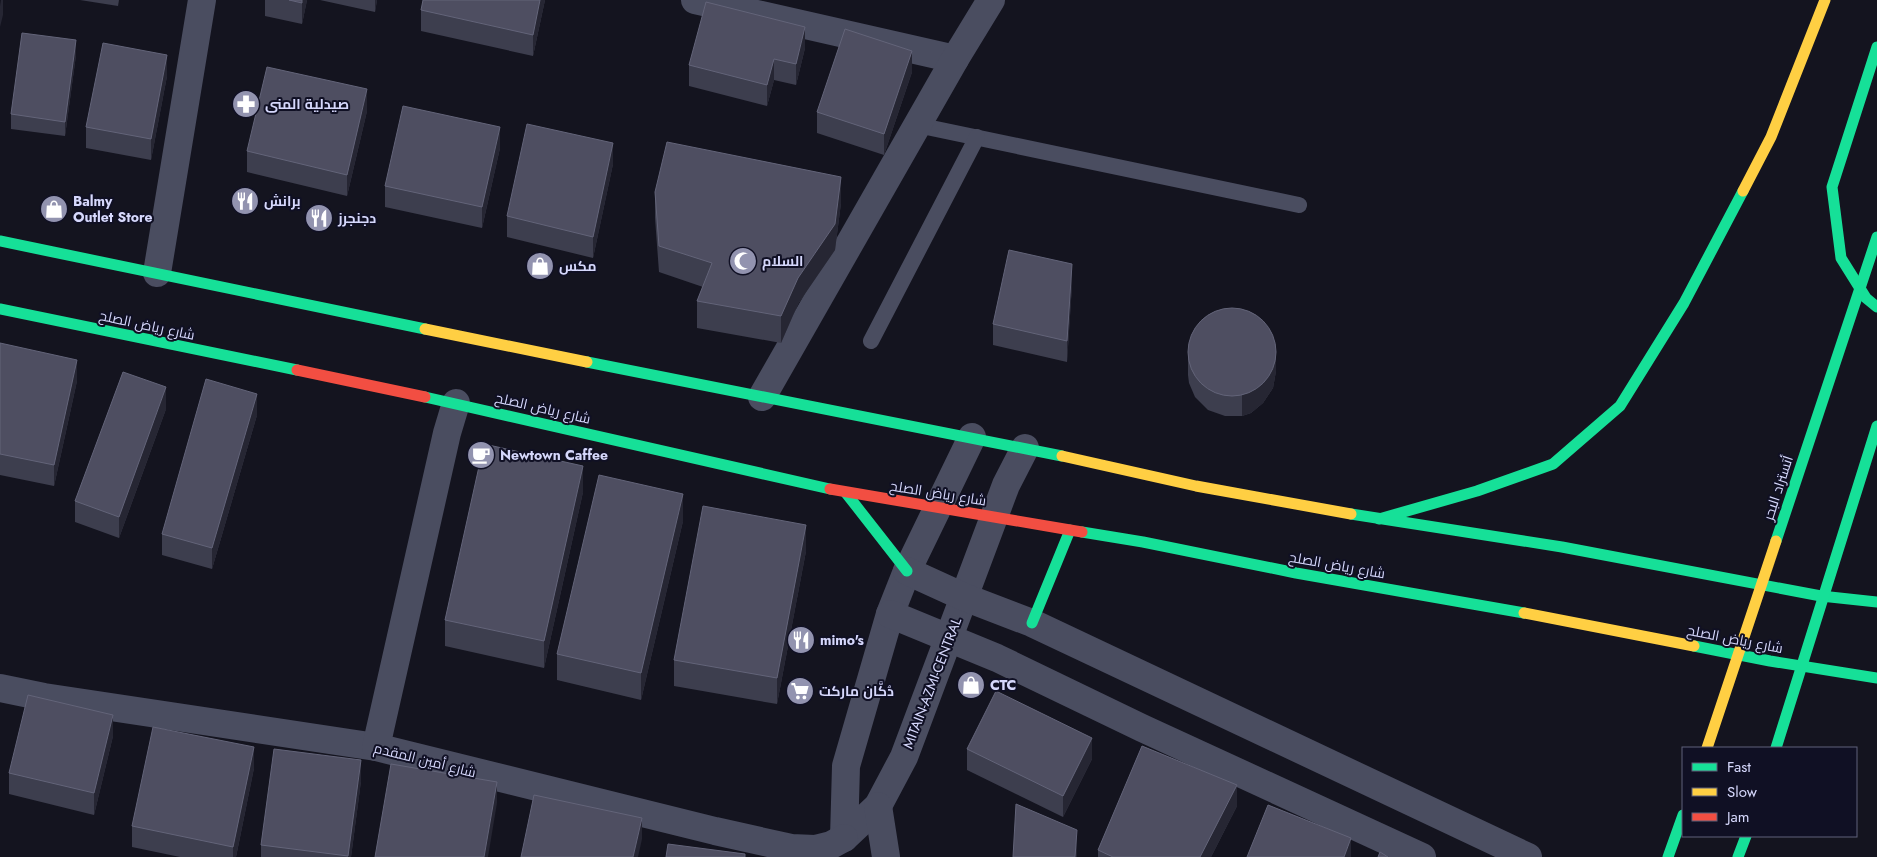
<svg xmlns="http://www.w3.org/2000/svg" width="1877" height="857" viewBox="0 0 1877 857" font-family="Jost,Cairo,sans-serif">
	<rect width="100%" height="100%" fill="#14141f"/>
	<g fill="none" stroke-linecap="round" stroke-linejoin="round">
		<!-- lane -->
		<g stroke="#4a4d60" stroke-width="16">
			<path d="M917,125L1299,205"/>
			<path d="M871,341L977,137"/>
		</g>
		<!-- street -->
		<g stroke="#4a4d60" stroke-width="28">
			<path d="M695,0L955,59"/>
			<path d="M157,273L202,0"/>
			<path d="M762,397L955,59L991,0"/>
			<path d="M972,437L907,571L890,614L846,766L844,838L878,806L904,757L1006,485L1025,448"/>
			<path d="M907,571L964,597L1032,623L1528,857"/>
			<path d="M890,614L997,658L1142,728L1422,857"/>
			<path d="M0,688L44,697L376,747L715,831L791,848L815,849L831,845L844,838"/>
			<path d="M376,747L447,433L456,403"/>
			<path d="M878,806L886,857"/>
		</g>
		<!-- fast -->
		<g stroke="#16e098" stroke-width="11">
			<path d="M1877,47L1832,187L1841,258L1866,298L1877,307"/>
			<path d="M0,241L425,329"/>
			<path d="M0,309L297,370"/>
			<path d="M587,362L1062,456"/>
			<path d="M425,397L830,489"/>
			<path d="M846,493L907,571"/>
			<path d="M1351,514L1562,547L1821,596L1877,602"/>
			<path d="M1379,519L1477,491L1553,464L1620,406L1684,303L1743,191"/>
			<path d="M1082,532L1143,542L1296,573L1524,613"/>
			<path d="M1032,623L1070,530"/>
			<path d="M1694,646L1770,661L1877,678"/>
			<path d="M1668,857L1683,815"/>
			<path d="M1738,857L1746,836"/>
		</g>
		<!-- slow -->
		<g stroke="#ffcf43" stroke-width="11">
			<path d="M1743,191L1771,137L1825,0"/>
			<path d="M425,329L587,362"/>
			<path d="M1062,456L1196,486L1351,514"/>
			<path d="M1524,613L1694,646"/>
		</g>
		<!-- jam -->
		<g stroke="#f24e42" stroke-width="11">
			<path d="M297,370L425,397"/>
			<path d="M830,489L1082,532"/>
		</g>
		<!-- fast-bridge -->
		<g stroke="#16e098" stroke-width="11">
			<path d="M1776,541L1877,237"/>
			<path d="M1776,748L1877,426"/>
		</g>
		<!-- slow-bridge -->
		<path stroke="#ffcf43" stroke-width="11" d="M1707,748L1776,541"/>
	</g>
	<!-- wall -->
	<g fill="#3d3e4e">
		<path d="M80,0H119L118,6Z"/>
		<path d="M265,0H307L302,24L265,16Z"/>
		<path d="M320,0H377L375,12Z"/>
		<path d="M423,0H545L533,56L421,31V10Z"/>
		<path d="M805,48L796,85L774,80L767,106L689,86V65Z"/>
		<path d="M76,55L65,136L11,129V114Z"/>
		<path d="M912,72L884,155L817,133V112Z"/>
		<path d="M167,76L151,160L86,148V127Z"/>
		<path d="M367,111L347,196L247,172V151Z"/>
		<path d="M500,148L482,228L385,207V186Z"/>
		<path d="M613,164L593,258L507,237V216Z"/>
		<path d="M655,192L841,203L835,250L798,304L781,343L697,328V301L703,287L659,272L655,218Z"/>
		<path d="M1072,285L1067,362L993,345V324Z"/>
		<path d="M0,343L77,381L54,486L0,475Z"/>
		<path d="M1188,354L1276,371L1273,388L1263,403L1251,413L1242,416H1225L1208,410L1195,397L1189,383L1188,375Z"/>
		<path d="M166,409L119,538L75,522V501Z"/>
		<path d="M257,415L212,569L162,555V534Z"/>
		<path d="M583,492L544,668L445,646V620Z"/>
		<path d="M683,521L641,700L557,680V654Z"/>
		<path d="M806,551L777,704L674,686V660Z"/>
		<path d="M113,736L94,815L9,794V773Z"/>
		<path d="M967,749L1092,759L1063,817L967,770Z"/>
		<path d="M254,768L236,857H180L132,847V826Z"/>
		<path d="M361,781L351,857H261V845Z"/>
		<path d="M1237,806L1211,857H1098V850Z"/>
	</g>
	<!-- shaded-wall -->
	<g fill="#262633">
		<path d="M1,0H3V15L0,27V6Z"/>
		<path d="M302,0H307L302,24Z"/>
		<path d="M375,0H377L375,12Z"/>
		<path d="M540,0H545L533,56V35Z"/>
		<path d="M805,27V48L796,85V64Z"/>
		<path d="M76,40V55L65,136V122Z"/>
		<path d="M912,51V72L884,155V134Z"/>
		<path d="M167,55V76L151,160V139Z"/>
		<path d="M774,59V80L767,106V85Z"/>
		<path d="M367,89V111L347,196V175Z"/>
		<path d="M500,127V148L482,228V207Z"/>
		<path d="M613,143V164L593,258V237Z"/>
		<path d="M841,177V203L835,250L798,304L781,343V316Z"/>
		<path d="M1072,264V285L1067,362V341Z"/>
		<path d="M1276,350V371L1273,388L1263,403L1251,413L1242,416V394Z"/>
		<path d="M77,360V381L54,486V465Z"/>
		<path d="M166,387V409L119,538V517Z"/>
		<path d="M257,394V415L212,569V548Z"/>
		<path d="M583,466V492L544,668V641Z"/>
		<path d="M683,494V521L641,700V673Z"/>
		<path d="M806,525V551L777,704V678Z"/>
		<path d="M113,715V736L94,815V793Z"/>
		<path d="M1092,738V759L1063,817V796Z"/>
		<path d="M254,747V768L236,857H233V847Z"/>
		<path d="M361,760V781L351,857H348Z"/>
		<path d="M497,782V803L488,857H484Z"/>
		<path d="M1237,785V806L1211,857H1200Z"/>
		<path d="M642,818V839L638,857H633Z"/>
		<path d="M1077,830V857H1075Z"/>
		<path d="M1351,838V857H1344Z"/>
	</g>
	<!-- building -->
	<g fill="#4e4e61" stroke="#636479">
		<path d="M289,0H302V3Z"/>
		<path d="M423,0H540L533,35L421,10Z"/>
		<path d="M706,2L805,27L796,64L774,59L767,85L689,65Z"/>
		<path d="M845,29L912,51L884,134L817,112Z"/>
		<path d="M22,33L76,40L65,122L11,114Z"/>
		<path d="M103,43L167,55L151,139L86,127Z"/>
		<path d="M267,67L367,89L347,175L247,151Z"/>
		<path d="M403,106L500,127L482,207L385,186Z"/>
		<path d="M527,124L613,143L593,237L507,216Z"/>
		<path d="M667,142L841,177L835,224L798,278L781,316L697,301L712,263L659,246L655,192Z"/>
		<path d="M1009,250L1072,264L1067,341L993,324Z"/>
		<circle cx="1232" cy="352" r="44"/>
		<path d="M0,343L77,360L54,465L0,454Z"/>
		<path d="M123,372L166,387L119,517L75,501Z"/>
		<path d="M206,379L257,394L212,548L162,534Z"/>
		<path d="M484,444L583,466L544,641L445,620Z"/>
		<path d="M599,475L683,494L641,673L557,654Z"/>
		<path d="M703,506L806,525L777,678L674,660Z"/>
		<path d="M996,691L1092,738L1063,796L967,749Z"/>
		<path d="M28,695L113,715L94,793L9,773Z"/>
		<path d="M153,727L254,747L233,847L132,826Z"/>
		<path d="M1142,746L1237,785L1200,857H1113L1098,850Z"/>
		<path d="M274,749L361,760L348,856L261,845Z"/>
		<path d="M391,764L497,782L484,857H375Z"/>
		<path d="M534,795L642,818L633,857H521Z"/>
		<path d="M1016,804L1077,830L1075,857H1013Z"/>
		<path d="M1268,805L1351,838L1344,857H1247Z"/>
		<path d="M668,844L745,854V857H666Z"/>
		<path d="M1380,852L1388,857H1378Z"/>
	</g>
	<!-- icons -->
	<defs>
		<g id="pharmacy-disc" transform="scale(1.4375)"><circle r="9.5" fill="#9293af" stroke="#101024"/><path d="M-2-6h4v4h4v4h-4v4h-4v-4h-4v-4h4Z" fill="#fff"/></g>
		<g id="restaurant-disc" transform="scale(1.4375)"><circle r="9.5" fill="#9293af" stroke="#101024"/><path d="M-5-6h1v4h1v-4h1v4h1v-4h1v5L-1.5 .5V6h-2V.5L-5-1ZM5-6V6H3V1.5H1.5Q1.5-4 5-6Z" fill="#fff"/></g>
		<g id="shop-disc" transform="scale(1.4375)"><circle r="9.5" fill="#9293af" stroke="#101024"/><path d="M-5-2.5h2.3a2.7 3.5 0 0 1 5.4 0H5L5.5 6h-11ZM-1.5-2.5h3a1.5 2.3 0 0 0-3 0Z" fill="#fff"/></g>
		<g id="mosque-disc" transform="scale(1.4375)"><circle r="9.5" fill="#9293af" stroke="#101024"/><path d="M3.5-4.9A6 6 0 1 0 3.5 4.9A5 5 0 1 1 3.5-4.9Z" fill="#fff"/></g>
		<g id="cafe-disc" transform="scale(1.4375)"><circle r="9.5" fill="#9293af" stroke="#101024"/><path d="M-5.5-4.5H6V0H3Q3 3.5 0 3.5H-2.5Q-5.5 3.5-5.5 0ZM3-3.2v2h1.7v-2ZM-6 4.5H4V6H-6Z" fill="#fff"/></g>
		<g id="supermarket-disc" transform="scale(1.4375)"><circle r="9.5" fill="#9293af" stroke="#101024"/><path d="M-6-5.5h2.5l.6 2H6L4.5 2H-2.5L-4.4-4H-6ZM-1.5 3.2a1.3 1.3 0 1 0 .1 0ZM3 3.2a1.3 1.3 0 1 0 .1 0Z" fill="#fff"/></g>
	</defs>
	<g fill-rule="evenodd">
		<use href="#pharmacy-disc" x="246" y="104"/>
		<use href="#restaurant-disc" x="245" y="201"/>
		<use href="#shop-disc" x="54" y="209"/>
		<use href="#restaurant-disc" x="319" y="218"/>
		<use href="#mosque-disc" x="743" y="261"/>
		<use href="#shop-disc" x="540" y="266"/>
		<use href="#cafe-disc" x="481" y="455"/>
		<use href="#restaurant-disc" x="801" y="640"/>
		<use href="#shop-disc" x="971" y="685"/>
		<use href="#supermarket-disc" x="800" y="691"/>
	</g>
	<g text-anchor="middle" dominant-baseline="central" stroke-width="4" stroke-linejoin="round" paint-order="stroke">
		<!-- poi labels -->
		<g font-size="14" font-weight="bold" fill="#d6d8fc" stroke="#101024" text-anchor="start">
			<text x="265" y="104">صيدلية المنى</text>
			<text x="73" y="201">Balmy<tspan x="73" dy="16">Outlet Store</tspan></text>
			<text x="264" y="201">برانش</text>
			<text x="338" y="218">دجنجرز</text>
			<text x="762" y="261">السلام</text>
			<text x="559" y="266">مكس</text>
			<text x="500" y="455">Newtown Caffee</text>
			<text x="820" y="640">mimo's</text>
			<text x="990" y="685">CTC</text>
			<text x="819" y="691">دُكَّان ماركت</text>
		</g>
		<!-- street labels -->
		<g font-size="14" fill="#d6d8fc" stroke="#101024">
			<text transform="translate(147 325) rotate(12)">شارع رياض الصلح</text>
			<text transform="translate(543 408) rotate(13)">شارع رياض الصلح</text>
			<text transform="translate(1778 488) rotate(-72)">أتستراد البحر</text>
			<text transform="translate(938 493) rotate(9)">شارع رياض الصلح</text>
			<text transform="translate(1337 565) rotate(10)">شارع رياض الصلح</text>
			<text transform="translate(1735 639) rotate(11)">شارع رياض الصلح</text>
			<text transform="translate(932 683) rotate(-69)">MITAIN-AZMI-CENTRAL</text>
			<text transform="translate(425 760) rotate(14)">شارع أمين المقدم</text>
		</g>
	</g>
	<!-- legend -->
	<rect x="1682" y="747" width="175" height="90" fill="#101024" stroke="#5f607a"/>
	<rect x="1692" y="763" width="25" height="8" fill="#16e098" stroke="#5f607a"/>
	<text x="1727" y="772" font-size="15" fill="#d6d8fc">Fast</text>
	<rect x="1692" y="788" width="25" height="8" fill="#ffcf43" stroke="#5f607a"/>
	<text x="1727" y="797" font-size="15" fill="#d6d8fc">Slow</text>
	<rect x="1692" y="813" width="25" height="8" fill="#f24e42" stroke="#5f607a"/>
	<text x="1727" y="822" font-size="15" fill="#d6d8fc">Jam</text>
</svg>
